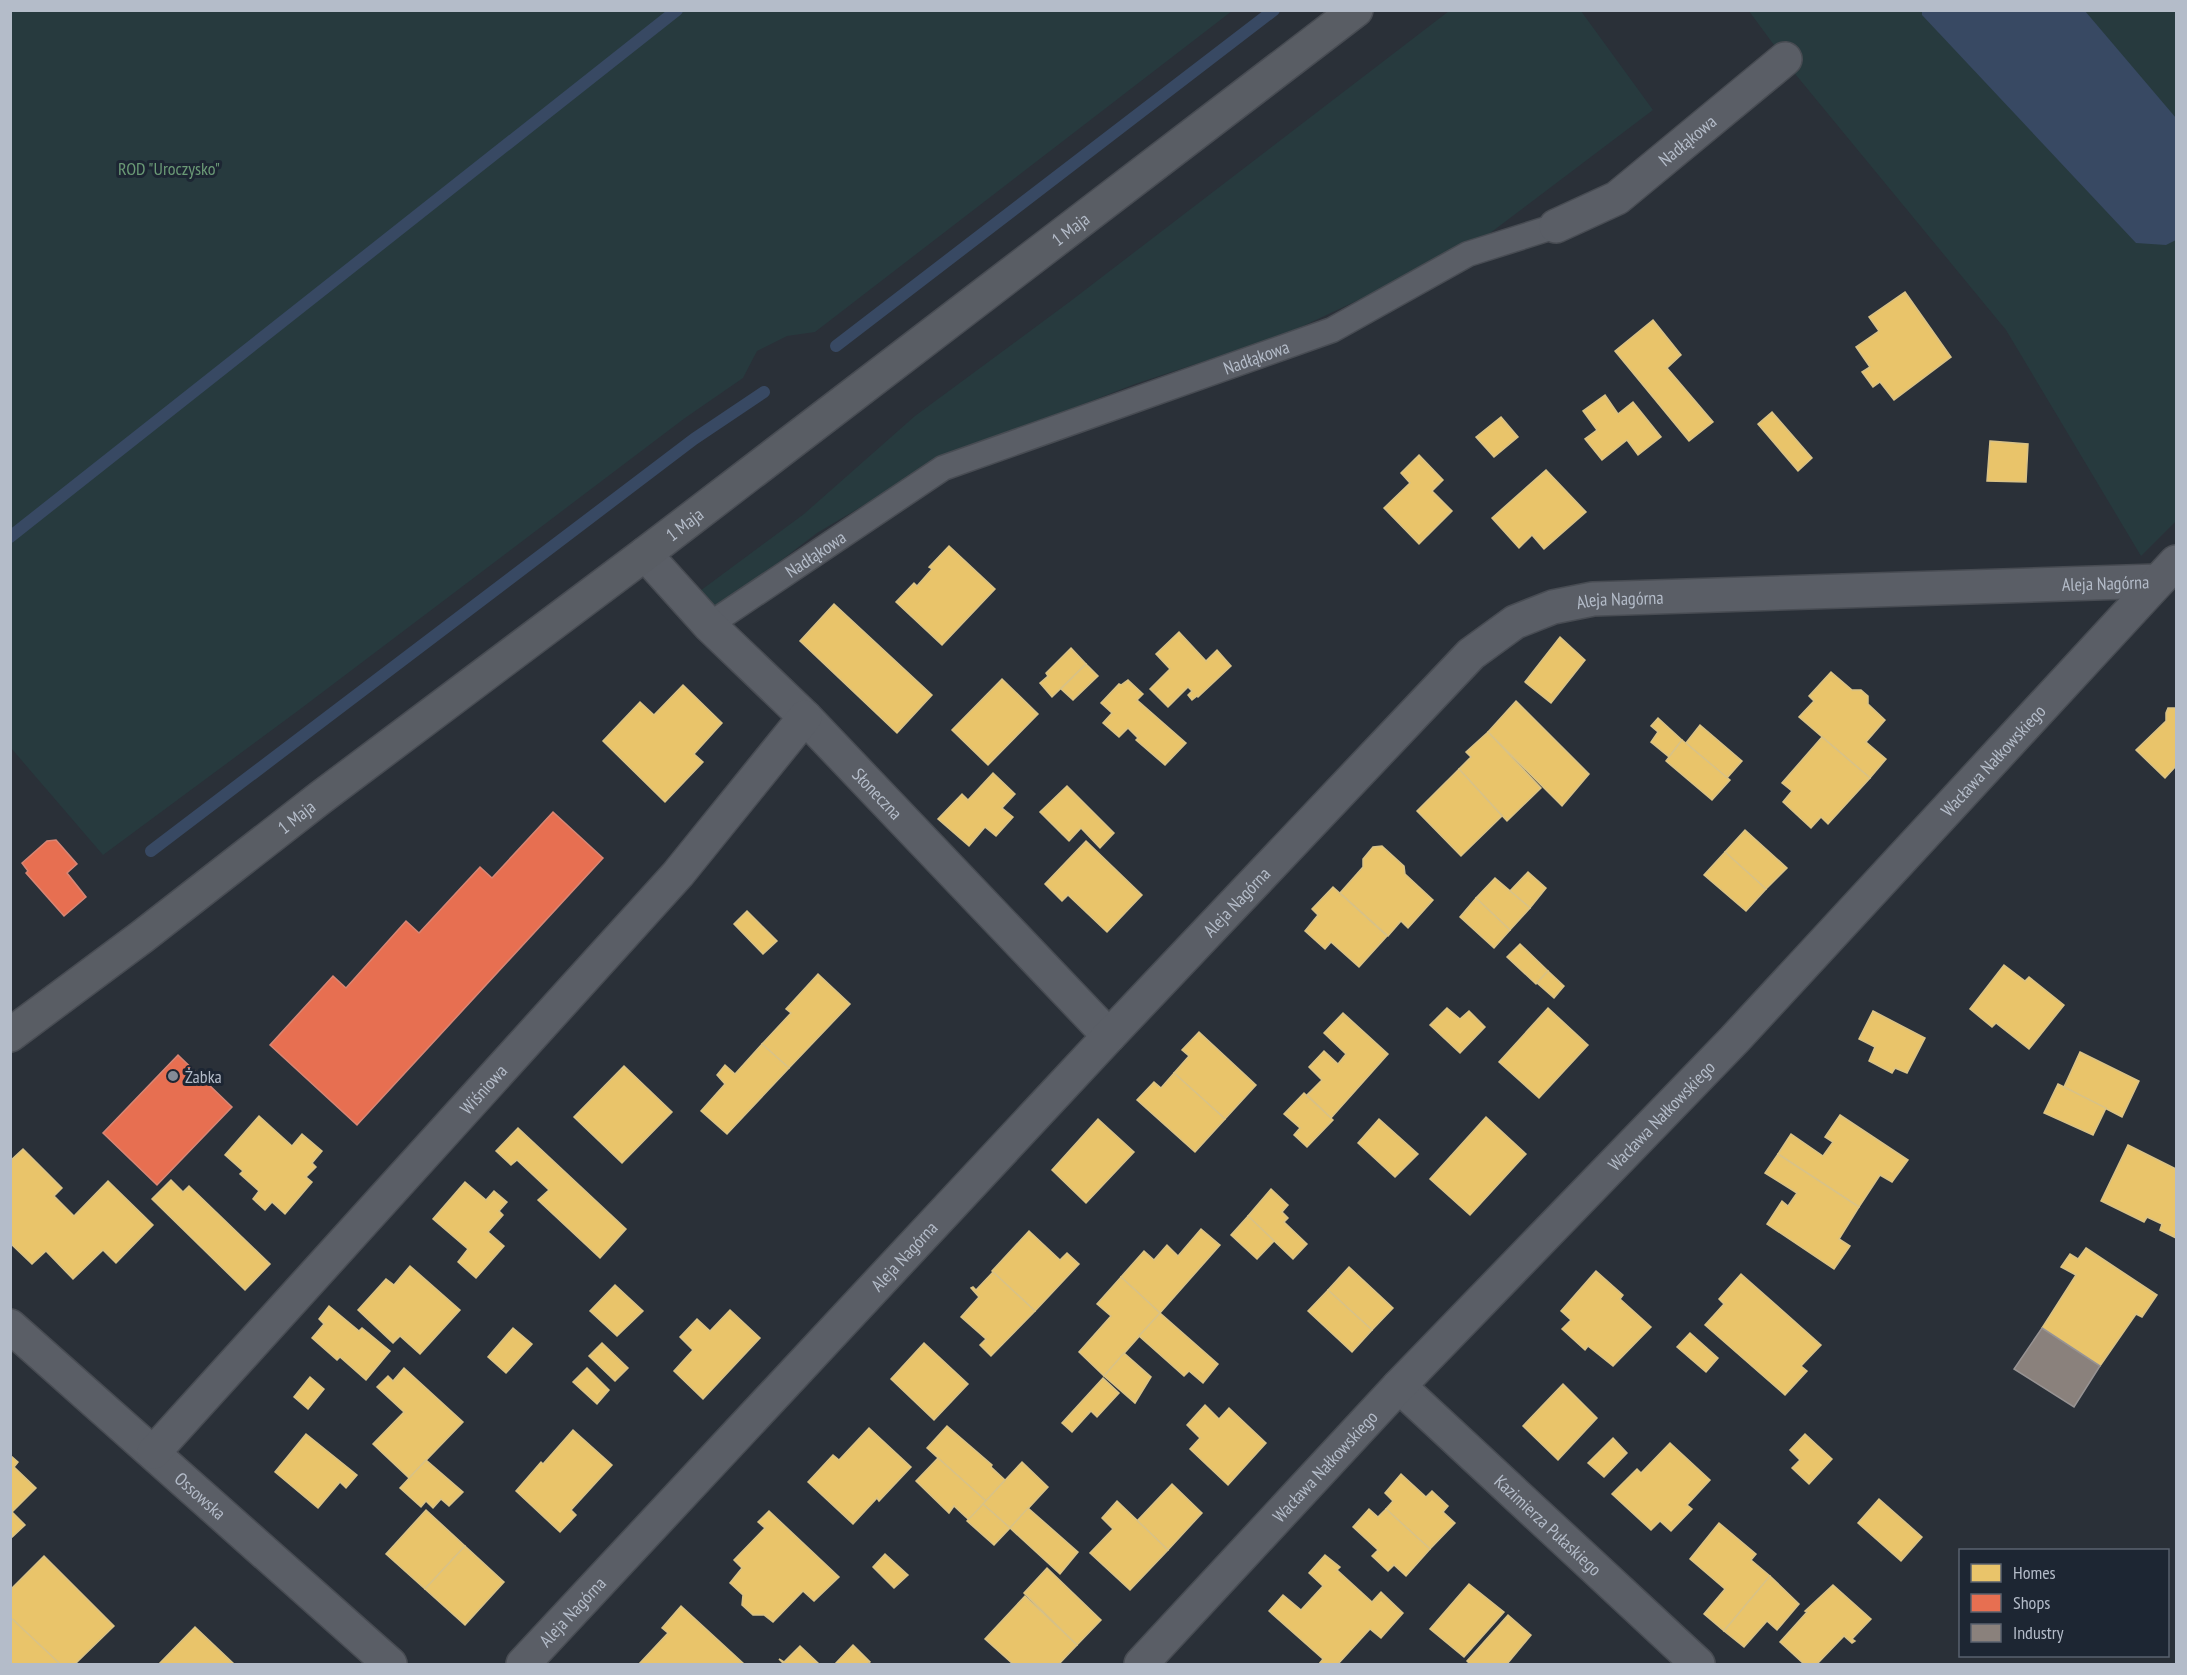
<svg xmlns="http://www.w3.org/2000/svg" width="2187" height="1675" viewBox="0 0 2187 1675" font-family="'PT Sans Narrow',sans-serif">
	<rect width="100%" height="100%" fill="#2a3038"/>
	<!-- green -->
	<g fill="#273a3e">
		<path d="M10,11L11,10L1232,11L815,332L787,336L757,351L743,378L685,418L299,710L103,855L11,748Z"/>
		<path d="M1449,11H1581L1653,110L1473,246L1284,335L1135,384L938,461L817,533L720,607L710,608L700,591L804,514L915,416L1072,300Z"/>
		<path d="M1749,11H2176V521L2141,556L2006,330L1796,75Z"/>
	</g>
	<!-- water -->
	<path fill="#384963" d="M1922,11H2085L2176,118V240L2166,245L2136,243L1922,15Z"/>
	<!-- homes -->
	<g fill="#e9c46a" stroke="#d9c286" stroke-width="1.5">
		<path d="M1905,292L1951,357L1894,400L1880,382L1873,387L1862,372L1870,367L1856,347L1879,331L1869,317Z"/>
		<path d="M1653,320L1681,355L1667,368L1713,422L1689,441L1615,351Z"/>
		<path d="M1605,395L1618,414L1633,402L1661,437L1638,455L1627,440L1602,460L1585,439L1597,430L1583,411Z"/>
		<path d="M1772,412L1812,458L1798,471L1758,424Z"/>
		<path d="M1501,417L1518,437L1494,457L1476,437Z"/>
		<path d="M1990,441L2028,444L2026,482L1987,481Z"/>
		<path d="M1419,455L1443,480L1432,491L1452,511L1419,544L1384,508L1410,483L1401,473Z"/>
		<path d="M1546,470L1586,512L1544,549L1532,535L1519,548L1492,518Z"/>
		<path d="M949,546L995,589L942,645L896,602L914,583L917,586L932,569L929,567Z"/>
		<path d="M834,604L932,695L897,733L800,641Z"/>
		<path d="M1179,632L1206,661L1217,650L1231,666L1198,697L1197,696L1192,700L1188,695L1192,691L1188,687L1168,707L1150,689L1170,669L1156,654Z"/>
		<path d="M1560,637L1585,660L1551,703L1525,682Z"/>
		<path d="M1071,648L1086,664L1052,697L1040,683L1048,676L1046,673Z"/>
		<path d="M1086,664L1098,676L1073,700L1061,689Z"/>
		<path d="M1831,672L1852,690H1861L1868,696V704L1885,720L1866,742L1886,759L1870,778L1799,717L1814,701L1809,696Z"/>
		<path d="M1002,679L1038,714L988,765L952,730Z"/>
		<path d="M1128,680L1143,694L1137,700L1186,743L1165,765L1136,740L1138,738L1128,728L1119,737L1103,723L1112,713L1101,703L1119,684L1121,685Z"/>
		<path d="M683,685L722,723L694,754L703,762L665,802L603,741L640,702L654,715Z"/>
		<path d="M1516,701L1589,774L1562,806L1488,732Z"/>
		<path d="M2168,708H2176V766L2165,778L2136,750L2166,721V713Z"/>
		<path d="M1658,718L1682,740L1669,757L1651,742L1658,732L1651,726Z"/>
		<path d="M1700,725L1742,761L1727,778L1686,743Z"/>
		<path d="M1488,732L1541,788L1507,821L1459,769L1471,757L1466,752Z"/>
		<path d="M1822,737L1870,778L1828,824L1821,817L1811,828L1783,802L1792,791L1782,783Z"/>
		<path d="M1682,740L1730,780L1712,800L1666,761Z"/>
		<path d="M1459,769L1502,816L1461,856L1417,811Z"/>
		<path d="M993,773L1015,794L1002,808L1013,817L996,836L985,827L969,846L938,819L962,794L968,800Z"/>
		<path d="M1067,786L1114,833L1100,848L1081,828L1069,841L1040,812Z"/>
		<path d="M1745,830L1787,868L1766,889L1725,852Z"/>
		<path d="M1086,841L1142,895L1107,932L1068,895L1062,901L1045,884Z"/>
		<path d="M1382,846L1404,866L1405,874L1433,900L1408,928L1401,921L1388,936L1340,893L1363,867V859L1373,847Z"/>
		<path d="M1725,852L1766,889L1746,911L1704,875Z"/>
		<path d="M1528,872L1546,888L1530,908L1510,891Z"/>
		<path d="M1495,878L1530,908L1510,930L1476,898Z"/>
		<path d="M1333,887L1387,936L1359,967L1331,942L1325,949L1305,931L1318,915L1312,909Z"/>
		<path d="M1476,898L1510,930L1494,948L1460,917Z"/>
		<path d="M747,911L777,941L763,954L734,924Z"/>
		<path d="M1520,944L1548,971L1536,984L1507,957Z"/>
		<path d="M2004,965L2025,981L2029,977L2064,1005L2029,1049L1996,1023L1992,1027L1970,1009Z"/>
		<path d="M1548,971L1564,986L1554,998L1537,983Z"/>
		<path d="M818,974L850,1004L789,1068L762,1044L791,1013L786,1009Z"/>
		<path d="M1447,1008L1460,1019L1469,1011L1485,1027L1460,1053L1430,1025Z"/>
		<path d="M1548,1008L1588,1045L1539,1098L1499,1062Z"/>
		<path d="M1873,1011L1925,1038L1907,1073L1895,1068L1892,1073L1869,1061L1875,1047L1859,1039Z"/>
		<path d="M1343,1013L1388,1054L1331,1118L1307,1095L1322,1080L1309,1067L1324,1051L1338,1064L1346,1054L1324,1033Z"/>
		<path d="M1199,1032L1256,1085L1225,1119L1174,1073L1189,1056L1182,1050Z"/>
		<path d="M762,1044L789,1068L727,1134L701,1111L725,1084L717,1075L725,1065L735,1074Z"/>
		<path d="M2080,1052L2139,1081L2122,1117L2064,1087Z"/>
		<path d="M624,1066L672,1112L622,1163L574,1117Z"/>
		<path d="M1174,1073L1225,1119L1195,1152L1137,1100L1154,1082L1161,1088Z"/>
		<path d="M2058,1084L2106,1108L2093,1135L2044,1113Z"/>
		<path d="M1304,1093L1333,1120L1307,1147L1294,1135L1300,1128L1284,1114Z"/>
		<path d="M1840,1115L1908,1160L1892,1182L1880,1175L1859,1207L1778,1154L1791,1134L1823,1156L1833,1142L1825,1137Z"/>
		<path d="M259,1116L292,1146L302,1134L322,1151L312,1163L316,1167L306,1177L312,1182L285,1214L272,1202L265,1210L253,1199L259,1191L240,1174L243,1171L225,1155Z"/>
		<path d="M1486,1117L1526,1154L1470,1215L1430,1179Z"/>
		<path d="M1098,1119L1134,1152L1086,1203L1052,1170Z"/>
		<path d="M1379,1119L1418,1154L1395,1177L1358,1143Z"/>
		<path d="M518,1128L626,1229L600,1258L538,1200L549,1190L517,1160L511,1165L496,1151Z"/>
		<path d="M2128,1145L2176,1169V1238L2160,1230L2162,1224L2147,1217L2144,1222L2101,1201Z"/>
		<path d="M23,1149L62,1188L54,1196L74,1216L108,1181L153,1225L116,1263L103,1250L73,1279L46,1251L32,1264L10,1243V1161Z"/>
		<path d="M1778,1154L1859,1207L1839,1239L1850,1246L1834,1269L1767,1224L1782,1201L1788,1206L1797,1193L1765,1173Z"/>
		<path d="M171,1180L183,1192L189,1186L270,1264L245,1290L152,1199Z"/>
		<path d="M465,1182L486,1200L494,1191L507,1202L499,1211L503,1215L488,1232L504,1246L476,1278L458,1262L468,1249L433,1219Z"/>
		<path d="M1271,1189L1288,1205L1282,1212L1288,1218L1284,1222L1307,1244L1293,1259L1248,1216Z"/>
		<path d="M1248,1216L1274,1241L1257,1259L1231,1235Z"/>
		<path d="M1201,1229L1220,1245L1160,1313L1121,1277L1144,1251L1154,1260L1167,1245L1178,1256Z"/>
		<path d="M1029,1231L1060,1260L1067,1253L1079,1264L1035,1311L992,1271Z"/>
		<path d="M2086,1248L2157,1295L2142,1317L2136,1314L2100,1366L2042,1328L2076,1275L2061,1267L2070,1254L2078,1259Z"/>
		<path d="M410,1266L460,1310L420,1354L400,1336L393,1343L358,1310L386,1279L394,1285Z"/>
		<path d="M1349,1267L1393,1308L1372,1330L1328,1290Z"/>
		<path d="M1596,1271L1623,1295L1620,1299L1651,1327L1613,1366L1588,1346L1585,1350L1562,1329L1571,1320L1561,1311Z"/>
		<path d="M993,1272L1035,1311L991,1356L980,1345L986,1339L961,1317L979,1297L971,1288L973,1287L976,1290Z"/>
		<path d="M1741,1274L1821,1345L1801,1366L1807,1371L1785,1395L1705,1325L1724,1304L1719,1299Z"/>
		<path d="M1121,1277L1160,1313L1104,1376L1079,1352L1111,1316L1097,1304Z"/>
		<path d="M615,1285L643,1311L617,1336L590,1311Z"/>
		<path d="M1328,1290L1372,1330L1352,1352L1308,1311Z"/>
		<path d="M329,1306L359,1331L362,1328L390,1351L366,1380L340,1357L337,1360L312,1338L324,1324L319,1319Z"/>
		<path d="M730,1310L760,1338L703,1399L674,1371L693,1350L680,1337L697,1319L710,1331Z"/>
		<path d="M1160,1313L1218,1364L1203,1383L1189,1371L1184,1376L1139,1336Z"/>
		<path d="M513,1328L532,1344L506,1373L488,1357Z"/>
		<path d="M1690,1333L1718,1358L1706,1372L1677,1347Z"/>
		<path d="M602,1343L628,1368L615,1381L589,1356Z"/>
		<path d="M924,1343L968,1384L934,1420L891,1379Z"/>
		<path d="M1124,1353L1151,1377L1135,1403L1104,1376Z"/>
		<path d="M404,1368L463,1422L409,1478L373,1444L404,1412L377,1387L388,1376L393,1381Z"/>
		<path d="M587,1368L609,1390L597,1404L573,1382Z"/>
		<path d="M310,1377L324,1389L308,1409L294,1397Z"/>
		<path d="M1103,1378L1119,1393L1097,1417L1091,1411L1072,1432L1062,1423Z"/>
		<path d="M1563,1384L1597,1418L1558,1460L1523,1426Z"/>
		<path d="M1205,1405L1219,1419L1229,1408L1266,1443L1228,1485L1190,1449L1200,1438L1187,1425Z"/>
		<path d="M947,1426L992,1465L991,1467L1005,1480L986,1501L927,1448Z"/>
		<path d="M869,1428L911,1467L879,1501L877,1498L853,1524L808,1482L833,1455L839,1460Z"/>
		<path d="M573,1430L612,1465L571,1510L576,1515L560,1532L516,1491L541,1462L543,1464Z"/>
		<path d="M306,1434L357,1475L346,1488L340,1482L318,1508L275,1472Z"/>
		<path d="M1805,1434L1832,1459L1809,1484L1792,1468L1800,1460L1790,1450Z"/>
		<path d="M1613,1438L1627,1453L1604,1477L1588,1463Z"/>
		<path d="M1670,1443L1710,1480L1687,1505L1692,1509L1671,1531L1660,1521L1651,1530L1612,1494L1637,1469L1641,1473Z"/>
		<path d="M10,1455L18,1462L14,1467L36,1488L12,1512L25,1525L10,1539Z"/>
		<path d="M938,1458L986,1501L969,1520L954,1506L949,1513L916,1481Z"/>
		<path d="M426,1460L463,1492L449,1506L441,1499L433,1508L426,1501L421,1507L400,1488Z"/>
		<path d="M1022,1462L1048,1487L1010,1528L983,1504Z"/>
		<path d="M1401,1474L1426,1497L1432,1491L1448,1506L1443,1512L1455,1523L1430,1549L1386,1509L1393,1501L1385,1493Z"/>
		<path d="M1172,1484L1202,1513L1168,1550L1137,1521Z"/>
		<path d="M1879,1499L1922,1537L1901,1561L1858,1523Z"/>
		<path d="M1117,1501L1168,1550L1130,1590L1090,1553L1113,1529L1102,1518Z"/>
		<path d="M983,1504L1010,1528L994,1545L967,1521Z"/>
		<path d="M1028,1508L1078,1552L1060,1574L1010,1528Z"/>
		<path d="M1369,1509L1378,1517L1386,1509L1430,1549L1406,1576L1394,1565L1388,1571L1372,1556L1378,1550L1353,1527Z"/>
		<path d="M426,1510L465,1546L425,1589L386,1554Z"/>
		<path d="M769,1511L839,1577L814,1601L803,1591L773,1622L764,1615H753L742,1605L743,1595L730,1583L742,1568L734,1560L765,1528L758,1522Z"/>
		<path d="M1719,1523L1756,1554L1751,1560L1770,1576L1724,1631L1704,1614L1725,1589L1690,1559Z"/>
		<path d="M465,1546L504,1582L465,1625L425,1589Z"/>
		<path d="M885,1554L908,1575L894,1588L873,1567Z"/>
		<path d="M1325,1555L1340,1567L1337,1570L1372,1602L1381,1592L1403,1613L1381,1638L1370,1629L1338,1664H1319L1323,1659L1269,1611L1283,1595L1301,1610L1323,1586L1309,1573Z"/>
		<path d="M44,1556L114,1626L75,1664H60L10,1617V1590Z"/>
		<path d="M1047,1568L1101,1620L1077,1645L1024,1593Z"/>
		<path d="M1770,1576L1799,1604L1777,1630L1767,1621L1744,1647L1724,1631Z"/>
		<path d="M1469,1584L1504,1612L1464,1657L1430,1629Z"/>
		<path d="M1833,1585L1871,1619L1852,1639L1855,1641L1852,1643L1844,1636L1817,1664H1804L1780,1642L1807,1612L1805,1611Z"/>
		<path d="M1025,1596L1077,1645L1059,1664H1013L985,1639Z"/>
		<path d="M681,1606L744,1664H639L668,1633L662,1628Z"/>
		<path d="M1508,1615L1531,1635L1507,1664H1470L1467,1661Z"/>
		<path d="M10,1617L60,1664H10Z"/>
		<path d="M195,1627L234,1664H159Z"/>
		<path d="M853,1645L870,1662L867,1664H835Z"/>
		<path d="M800,1646L819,1664H784L779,1659L784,1662Z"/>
	</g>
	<!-- shops -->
	<g fill="#e76f51" stroke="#d88675" stroke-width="1.5">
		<path d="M553,812L603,858L357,1125L270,1045L333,976L346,988L406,921L419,933L480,867L492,878Z"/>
		<path d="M56,840L77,864L67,873L86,897L64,916L26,873L28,871L22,863L47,841Z"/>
		<path d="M178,1055L232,1107L157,1185L103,1133Z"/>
	</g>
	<!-- industry -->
	<path fill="#8a817c" stroke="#979393" stroke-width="1.5" d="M2042,1328L2100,1366L2074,1407L2014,1369Z"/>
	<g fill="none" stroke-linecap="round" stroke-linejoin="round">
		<!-- stream -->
		<g stroke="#384963" stroke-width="12">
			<path d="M836,346L1274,10"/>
			<path d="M10,537L677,10"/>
			<path d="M151,851L694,439L764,392"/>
		</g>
		<!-- lane casing -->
		<g stroke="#484c53" stroke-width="27">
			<g id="lane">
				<path id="s1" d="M709,625L943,468L1332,330L1468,254L1556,226"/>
			</g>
		</g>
		<!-- street casing -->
		<g stroke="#484c53" stroke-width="36">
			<g id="street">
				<path id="s2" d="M1556,226L1617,198L1785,59"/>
				<path id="s3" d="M645,554L709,625L805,717L1109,1036"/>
				<path id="s4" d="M10,1326L390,1664"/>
				<path id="s5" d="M1399,1386L1698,1664"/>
				<path id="s6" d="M154,1452L678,874L805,717"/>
				<path id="s7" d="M523,1664L1109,1036L1471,654L1515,622L1553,607L1593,599L2158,581"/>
				<path id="s8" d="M1141,1664L1399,1386L1734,1040L2176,562"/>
			</g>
		</g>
		<!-- secondary casing -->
		<g stroke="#484c53" stroke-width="36">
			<g id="secondary">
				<path id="s9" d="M10,1035L143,936L320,798L645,554L1356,10"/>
			</g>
		</g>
		<!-- lane -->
		<use href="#lane" stroke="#5a5e66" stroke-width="24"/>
		<!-- street -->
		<use href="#street" stroke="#5a5e66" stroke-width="33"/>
		<!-- secondary -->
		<use href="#secondary" stroke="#595d64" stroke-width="33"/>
	</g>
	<!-- markers -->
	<circle fill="#848b96" stroke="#1d2633" stroke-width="2" cx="173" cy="1076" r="6"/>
	<g text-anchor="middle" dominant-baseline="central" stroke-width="6" stroke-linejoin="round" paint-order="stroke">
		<!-- street labels -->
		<g font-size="18" fill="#b4bcc9" stroke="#1d2633">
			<text stroke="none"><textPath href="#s2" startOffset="158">Nadłąkowa</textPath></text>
			<text stroke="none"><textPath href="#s9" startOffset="1332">1 Maja</textPath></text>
			<text stroke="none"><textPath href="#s1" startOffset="614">Nadłąkowa</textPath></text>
			<text stroke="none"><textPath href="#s9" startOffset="846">1 Maja</textPath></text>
			<text stroke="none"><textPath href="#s1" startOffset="128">Nadłąkowa</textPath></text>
			<text stroke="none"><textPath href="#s7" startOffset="2034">Aleja Nagórna</textPath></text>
			<text stroke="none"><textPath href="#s7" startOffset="1548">Aleja Nagórna</textPath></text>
			<text stroke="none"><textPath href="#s8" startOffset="1242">Wacława Nałkowskiego</textPath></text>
			<text stroke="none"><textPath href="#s3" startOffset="334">Słoneczna</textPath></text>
			<text stroke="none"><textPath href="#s9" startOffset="360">1 Maja</textPath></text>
			<text stroke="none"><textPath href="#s7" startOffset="1044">Aleja Nagórna</textPath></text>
			<text stroke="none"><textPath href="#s6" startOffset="490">Wiśniowa</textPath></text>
			<text stroke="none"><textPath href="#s8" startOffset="756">Wacława Nałkowskiego</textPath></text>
			<text stroke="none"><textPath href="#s7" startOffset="558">Aleja Nagórna</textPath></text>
			<text stroke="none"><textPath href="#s8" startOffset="270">Wacława Nałkowskiego</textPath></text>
			<text stroke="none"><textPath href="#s4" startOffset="255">Ossowska</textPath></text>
			<text stroke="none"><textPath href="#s5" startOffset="204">Kazimierza Pułaskiego</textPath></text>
			<text stroke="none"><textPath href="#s7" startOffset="72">Aleja Nagórna</textPath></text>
		</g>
		<!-- park labels -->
		<g font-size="18" fill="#6b9a76" stroke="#1d2633">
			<text x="169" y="168">ROD "Uroczysko"</text>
		</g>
		<!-- poi labels -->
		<g font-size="18" fill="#b4bcc9" stroke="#1d2633" text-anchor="start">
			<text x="185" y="1076">Żabka</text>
		</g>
	</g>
	<!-- border -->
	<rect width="2187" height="1675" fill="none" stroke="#b4bcc9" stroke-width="24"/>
	<!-- legend -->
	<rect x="1959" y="1549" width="210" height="108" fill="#1d2633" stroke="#59626f" stroke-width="1.5"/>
	<rect x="1971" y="1564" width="30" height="18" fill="#e9c46a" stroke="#59626f" stroke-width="1.5"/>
	<text x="2013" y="1579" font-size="18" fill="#b4bcc9">Homes</text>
	<rect x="1971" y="1594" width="30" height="18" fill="#e76f51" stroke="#59626f" stroke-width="1.5"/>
	<text x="2013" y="1609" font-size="18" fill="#b4bcc9">Shops</text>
	<rect x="1971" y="1624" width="30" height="18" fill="#8a817c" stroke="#59626f" stroke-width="1.5"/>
	<text x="2013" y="1639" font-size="18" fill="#b4bcc9">Industry</text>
</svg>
